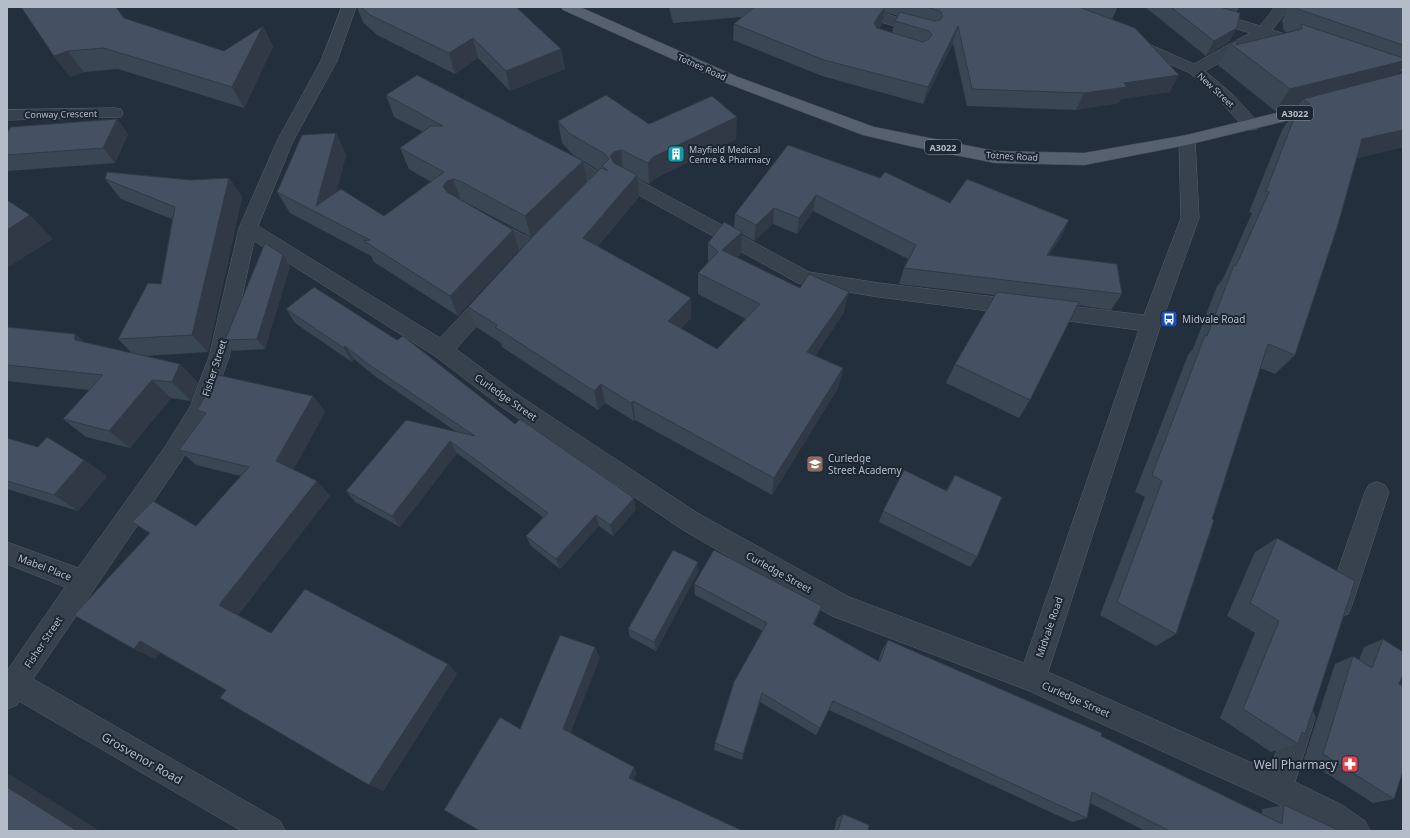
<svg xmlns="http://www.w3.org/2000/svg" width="1410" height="838" viewBox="0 0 1410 838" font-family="'Noto Sans',sans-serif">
	<rect width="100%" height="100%" fill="#242f3e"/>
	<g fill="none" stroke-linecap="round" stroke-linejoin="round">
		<!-- minor casing -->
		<g stroke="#565f6c" stroke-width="1">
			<g id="minor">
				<path d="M342,7H356L337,61L293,141L258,226L440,338L486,289L493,287L500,289L503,294L500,299L456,349L515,393L699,514L849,597L1024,663L1139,330L879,297L805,285L798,283L617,183L614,179L617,175L623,173L629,175L809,272L879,283L1144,315L1181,218L1179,140L1181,136L1187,135L1193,136L1195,140L1199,218L1161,324L1048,672L1270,771L1291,708L1301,704L1311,708L1315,718L1295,782L1342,805L1365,821L1370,831H1330L1268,799L1027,690L832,616L683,530L499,405L435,356L254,241L229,357L208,416L181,461L33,679L280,821L285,831H242L19,701L17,705L7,709V671L65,587L7,564V542L78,568L165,447L190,407L209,357L239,228L277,141L321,61Z"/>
				<path d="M848,7H864L928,27L930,30L928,33H918L857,15Z"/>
				<path d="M1175,7H1197L1260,26L1275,7H1290L1272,30L1310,42L1313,45L1310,48L1305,50L1264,37L1205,71L1230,92L1257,121L1259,125L1257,129L1251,130L1245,129L1218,98L1190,73L1125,44L1122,41L1125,38H1135L1194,64L1250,33L1177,10Z"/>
				<path d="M115,108L121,109L123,113L121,117L7,120V110Z"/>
				<path d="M559,150L565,152L607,177L610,181C603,192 594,203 581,199L578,195L590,182L553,160L550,156L553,152Z"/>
				<path d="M488,217L540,243L542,248L540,253L533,255L526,253L482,228L479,223L482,218Z"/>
				<path d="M1377,482L1385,485L1389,492L1352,605L1348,614L1339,617L1330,614L1326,605L1365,492L1369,485Z"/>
			</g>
		</g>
		<!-- major casing -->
		<g stroke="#414a57" stroke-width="1">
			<path id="major" d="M561,7H580L738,77L874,127L995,151L1084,153L1187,135L1321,102L1327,103L1329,107L1327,111L1187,145L1084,165L995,163L910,146L863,135L726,83L563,10Z"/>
		</g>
		<!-- minor -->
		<use href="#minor" fill="#38414e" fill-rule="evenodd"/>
		<!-- major -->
		<use href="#major" fill="#56606e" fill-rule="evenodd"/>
	</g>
	<!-- wall -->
	<g fill="#3b4654" fill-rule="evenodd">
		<path d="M357,7H516L561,49L565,69L510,91L478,58L455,74L377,35L363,22Z"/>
		<path d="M669,7H1116L1117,9L1112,19L1170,92L1121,99L1119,103L1076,110L967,106L953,43L923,104L822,76L733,40L734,24L742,17L673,23ZM884,12L898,16L895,21L892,33L878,29L882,24Z"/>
		<path d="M1145,7H1239L1237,12V28L1228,43L1206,56Z"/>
		<path d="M1290,7H1403V72L1400,71L1396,75L1403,73V147L1357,158L1295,355L1275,374L1260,368L1176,634L1156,646L1100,615L1145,497L1135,492L1188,355L1193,349L1217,286L1223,279L1252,213L1249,212L1282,130L1299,105L1275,111L1218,65L1231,44L1236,45L1288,33L1284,31L1282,20Z"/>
		<path d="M124,18L224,51L263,26L273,47L244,108L118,69L84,72L70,77L54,56Z"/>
		<path d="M386,95L583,161L573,155L562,143L558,121L649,124L736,139L654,179L649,184L637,178L639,197L598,246L691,318L681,328L717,349L746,319L698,294V273L708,263V243L734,228L735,214L788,145L950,203L1069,220L1061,237L1049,255L1122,294L1111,310L1077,305L1030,400L1019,418L946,383L955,364L995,295L899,284L904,268L908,259L813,211L797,234L773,224L754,241L742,234L741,253L737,257L844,312L815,356L843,368L838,388L772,495L635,420L634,421L605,403L598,410L502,347L501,343L476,327L468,307L575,193L531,237L467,203L463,201L519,250L458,316L374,262L371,256L290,213L277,192L336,133L346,155L336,192L384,216L431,182L409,169L400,148L423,132L394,117ZM583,161L598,170L587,182Z"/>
		<path d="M117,119L128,134L115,163L8,171L7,170V133Z"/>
		<path d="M229,178L242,197L208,352L145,356L180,364L198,383L191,401L171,398L130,448L86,437L63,419L89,390L7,381V327L75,334L84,342L132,353L118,339L161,284L172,219L121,199L105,179L191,180Z"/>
		<path d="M290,266L265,349L233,351L225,340Z"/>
		<path d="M286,309L515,424L636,509L613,536L599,526L560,569L531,546L526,536L543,517L457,453L400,527L355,502L346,491L457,432L376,377L354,359L352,362L295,323Z"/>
		<path d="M313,396L325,412L293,470L317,481L330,496L238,615L271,633L448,664L457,674L383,791L226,690L160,653L155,659L149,533L132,522L196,526L241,476L196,465L179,450L204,417L197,410Z"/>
		<path d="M7,438L38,447L84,460L107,476L78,511L7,489Z"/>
		<path d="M955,475L977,557L970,567L879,522L883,511L946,490Z"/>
		<path d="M1277,538L1305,734L1301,735L1298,744L1271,752L1220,718L1255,633L1227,616L1255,552Z"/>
		<path d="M698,562V572L656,651L630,637L628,629Z"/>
		<path d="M694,584L818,616L814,625L878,661L882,650L888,640L1101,736L1262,814V809L1284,805L1340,831H1145L1090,803L1087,818L1072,822L829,710L820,728L816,735L760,702L742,760L714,750L715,743L763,631L695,595Z"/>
		<path d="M1383,639L1399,684L1394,799L1373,803L1304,759L1335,664L1353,656L1359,660L1364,647Z"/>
		<path d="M843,814L868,831H834L837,818Z"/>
	</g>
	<!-- shaded-wall -->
	<g fill="#303945">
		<path d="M885,7L882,24L871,40L874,23Z"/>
		<path d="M263,26L273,47L244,108L232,87Z"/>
		<path d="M958,26L953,43L923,104L928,87Z"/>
		<path d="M1237,28L1228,43L1206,56L1214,41Z"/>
		<path d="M473,38L478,58L455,74L449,53Z"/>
		<path d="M561,49L565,69L510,91L506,71Z"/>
		<path d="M68,51L84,72L70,77L54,56Z"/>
		<path d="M1403,61V67L1391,81L1303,99L1299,105L1275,111L1290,89Z"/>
		<path d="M1179,75L1170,92L1121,99L1119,103L1076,110L1084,93L1124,83Z"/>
		<path d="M737,117L736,139L654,179L649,184L648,163L653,157Z"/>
		<path d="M117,119L128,134L115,163L103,148Z"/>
		<path d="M1403,130V147L1344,161L1362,139Z"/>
		<path d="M336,133L346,155L329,219L316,206Z"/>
		<path d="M621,150L623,172L613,178L610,156L614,152Z"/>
		<path d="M583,161L587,182L531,237L525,216Z"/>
		<path d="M637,175L639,197L587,259L583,238Z"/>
		<path d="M229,178L242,197L208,352L192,335Z"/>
		<path d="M453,179L461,201L451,207L443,186L447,181Z"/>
		<path d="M816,195L813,211L797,234L799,218Z"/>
		<path d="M774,208L773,224L754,241L756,225Z"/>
		<path d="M30,215L53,239L7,268V230Z"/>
		<path d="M1069,220L1061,237L1039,271L1047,255Z"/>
		<path d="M513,230L519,250L458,316L450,296Z"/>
		<path d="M742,232L741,253L721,271L722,250Z"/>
		<path d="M283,255L290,266L265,349L257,339Z"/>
		<path d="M849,292L844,312L804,372L807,352Z"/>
		<path d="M691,298V318L669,341L668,321Z"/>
		<path d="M75,334L96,353L75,340Z"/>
		<path d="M345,346L354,359L352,362L344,348Z"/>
		<path d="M180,364L198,383L191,401L172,382Z"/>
		<path d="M843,368L838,388L772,495L774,478Z"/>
		<path d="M152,380L171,398L130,448L109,431Z"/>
		<path d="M601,384L605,403L598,410L594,391Z"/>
		<path d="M313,396L325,412L290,476L276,461Z"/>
		<path d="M633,401L635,420L634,421L631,403Z"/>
		<path d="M450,441L457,453L400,527L392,516Z"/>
		<path d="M84,460L107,476L78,511L54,495Z"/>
		<path d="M317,481L330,496L236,617L219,605Z"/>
		<path d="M634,498L636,509L613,536L610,525Z"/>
		<path d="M596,515L599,526L560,569L556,559Z"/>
		<path d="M698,562V572L656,651L654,642Z"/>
		<path d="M822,606L818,616L809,634L813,624Z"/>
		<path d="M140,641L161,652L155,659L134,649Z"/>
		<path d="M595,647L600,658L569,737L563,729Z"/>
		<path d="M448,664L457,674L383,791L369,785Z"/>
		<path d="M762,693L760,702L742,760L743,754Z"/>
		<path d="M634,767L637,773L632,784L629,778Z"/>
		<path d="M7,774L11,775L100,831H77L7,787Z"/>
	</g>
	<!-- building -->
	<g fill="#455162" stroke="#303945">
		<path d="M21,7H116L124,18L224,51L263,26L232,87L104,48L68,51L54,56Z"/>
		<path d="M361,7H516L561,49L506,71L473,38L449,53L370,15Z"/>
		<path d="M754,7H885L874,23L877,28L923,42L929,39L932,34L929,31L895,21L900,12L934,21L940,20L943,16L940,11L927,7H1079L1135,28L1179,75L1124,83L1127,87L1084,93L972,89L958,26L928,87L824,60L734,24Z"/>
		<path d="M1171,7H1220L1240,13L1237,28L1214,41Z"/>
		<path d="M1297,7H1403V45L1298,9Z"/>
		<path d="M1301,24L1403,58V61L1290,89L1231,44L1237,40L1236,45L1302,29Z"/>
		<path d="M1403,73V130L1362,139L1337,228L1295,355L1268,344L1212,519L1214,520L1176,634L1117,602L1162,481L1152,475L1205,335L1207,336L1234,265L1236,266L1269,192L1266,191L1298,108L1310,104L1303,99Z"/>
		<path d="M417,75L583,161L525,216L460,181L453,179L447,181L443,186L447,192L513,230L450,296L364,241L370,240L277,192L302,135L336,133L316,206L341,189L384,216L444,172L400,148L431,126H443L386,95Z"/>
		<path d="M606,95L649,124L712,96L737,117L653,157L648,163L621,150L614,152L610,156L614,163L637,175L583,238L691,298L668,321L717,349L760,304L698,273L718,252L708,243L724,222L742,232L722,250L800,288L809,274L849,292L807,352L843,368L774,478L633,401L631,403L601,384L594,391L495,327L497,325L468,307L536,233L601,168L608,171L602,166L609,159L605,154L569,133L558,121Z"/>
		<path d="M117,119L103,148L7,155V133L11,127Z"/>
		<path d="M788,145L880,178L885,172L950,203L967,179L1069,220L1047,255L1117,264L1122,294L904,268L916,245L816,195L799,218L774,208L756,225L735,214Z"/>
		<path d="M107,172L191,180L229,178L192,335L118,339L148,283L161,284L175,207L105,179Z"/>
		<path d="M7,200L30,215L7,230Z"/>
		<path d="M265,243L283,255L257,339L225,340Z"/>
		<path d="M314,287L397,340L403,336L515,424L520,419L634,498L610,525L596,515L556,559L526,536L548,513L450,441L392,516L346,491L406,420L475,436L368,364L345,346L344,348L286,309Z"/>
		<path d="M997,292L1079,302L1030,400L955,364Z"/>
		<path d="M7,327L75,334V340L180,364L172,382L152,380L109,431L63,419L103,375L7,365Z"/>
		<path d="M218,375L313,396L276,461L317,481L219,605L271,633L305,589L448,664L369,785L220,698L226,690L140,641L134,649L74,615L150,533L132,522L153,501L196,526L249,467L179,450L206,413L197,410Z"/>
		<path d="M47,437L84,460L54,495L7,481V438L38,447Z"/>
		<path d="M904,470L947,491L955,475L1002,497L977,557L883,511Z"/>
		<path d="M1277,538L1355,581L1305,734L1302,732L1298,744L1243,709L1279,621L1250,603Z"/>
		<path d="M673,550L698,562L654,642L628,629Z"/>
		<path d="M714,550L822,606L813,624L880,662L888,640L1102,733L1101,736L1282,824L1284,805L1340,831H1170L1092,792L1087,818L833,701L820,728L762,693L743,754L715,743L734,682L767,623L694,584Z"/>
		<path d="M560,635L595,647L563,729L634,767L629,778L743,831H480L444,810L500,717L520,729Z"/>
		<path d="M1383,639L1403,652V675L1399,684L1403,686V771L1394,799L1323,754L1353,656L1372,668Z"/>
		<path d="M7,787L77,831H7Z"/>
		<path d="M843,814L869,825L868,831H838Z"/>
	</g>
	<!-- icons -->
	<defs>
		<g id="building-square" transform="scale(0.9)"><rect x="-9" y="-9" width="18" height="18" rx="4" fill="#0f9aa8" stroke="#1d2633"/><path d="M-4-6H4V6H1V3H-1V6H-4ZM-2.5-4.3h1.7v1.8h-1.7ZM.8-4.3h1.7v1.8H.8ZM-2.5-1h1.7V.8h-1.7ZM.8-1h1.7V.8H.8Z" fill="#fff"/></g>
		<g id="bus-square" transform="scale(0.9)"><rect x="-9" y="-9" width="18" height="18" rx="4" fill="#1a4fb4" stroke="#1d2633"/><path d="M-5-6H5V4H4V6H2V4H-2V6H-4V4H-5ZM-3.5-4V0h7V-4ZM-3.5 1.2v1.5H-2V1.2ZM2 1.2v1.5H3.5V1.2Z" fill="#fff"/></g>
		<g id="school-square" transform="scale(0.9)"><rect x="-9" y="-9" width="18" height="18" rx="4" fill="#8d6e63" stroke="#1d2633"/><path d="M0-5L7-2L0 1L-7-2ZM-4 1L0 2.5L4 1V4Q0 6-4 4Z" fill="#fff"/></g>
		<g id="pharmacy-square" transform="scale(0.9)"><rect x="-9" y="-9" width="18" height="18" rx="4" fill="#e0444e" stroke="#1d2633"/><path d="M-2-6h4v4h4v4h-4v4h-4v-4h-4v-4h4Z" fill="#fff"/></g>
	</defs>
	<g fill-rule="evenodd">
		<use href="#building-square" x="676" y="154"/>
		<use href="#bus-square" x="1169" y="319"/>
		<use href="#school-square" x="815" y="464"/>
		<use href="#pharmacy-square" x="1350" y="764"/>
	</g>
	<g text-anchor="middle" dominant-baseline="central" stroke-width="4" stroke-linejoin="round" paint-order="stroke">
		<!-- far-street labels -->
		<g font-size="9" fill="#b4bcc9" stroke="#1d2633">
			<text transform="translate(702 67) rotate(24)">Totnes Road</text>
			<text transform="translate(1216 90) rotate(43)">New Street</text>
			<text transform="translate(61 114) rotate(-1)">Conway Crescent</text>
			<text transform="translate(1012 156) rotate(3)">Totnes Road</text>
		</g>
		<!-- shield labels -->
		<g fill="#1d2633" stroke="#878f9c" stroke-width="1">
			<rect x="1277" y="106" width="36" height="14" rx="3"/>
			<rect x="925" y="140" width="36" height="14" rx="3"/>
		</g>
		<g font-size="9" font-weight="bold" fill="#b4bcc9">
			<text x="1295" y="113">A3022</text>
			<text x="943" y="147">A3022</text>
		</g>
		<!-- far-poi labels -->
		<g font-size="9" fill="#b4bcc9" stroke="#1d2633" text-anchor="start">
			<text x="689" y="149">Mayfield Medical<tspan x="689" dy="10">Centre &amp; Pharmacy</tspan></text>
		</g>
		<!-- poi labels -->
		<g font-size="10" fill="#b4bcc9" stroke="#1d2633" text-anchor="start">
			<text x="1182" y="319">Midvale Road</text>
			<text x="828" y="458">Curledge<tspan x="828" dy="12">Street Academy</tspan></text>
		</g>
		<!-- street labels -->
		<g font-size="10" fill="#b4bcc9" stroke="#1d2633">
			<text transform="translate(214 368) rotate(-72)">Fisher Street</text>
			<text transform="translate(506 397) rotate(35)">Curledge Street</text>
			<text transform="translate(45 567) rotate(21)">Mabel Place</text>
			<text transform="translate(779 572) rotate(29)">Curledge Street</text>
			<text transform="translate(1049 627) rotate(-71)">Midvale Road</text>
			<text transform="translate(43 642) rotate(-56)">Fisher Street</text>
			<text transform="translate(1076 699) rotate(24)">Curledge Street</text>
		</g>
		<!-- near-street labels -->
		<g font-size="12" fill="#b4bcc9" stroke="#1d2633">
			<text transform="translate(142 758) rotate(30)">Grosvenor Road</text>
		</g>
		<!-- near-poi labels -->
		<g font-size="12" fill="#b4bcc9" stroke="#1d2633" text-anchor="end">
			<text x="1337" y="764">Well Pharmacy</text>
		</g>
	</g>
	<!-- border -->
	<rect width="1410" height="838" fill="none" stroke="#b4bcc9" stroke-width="16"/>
</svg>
